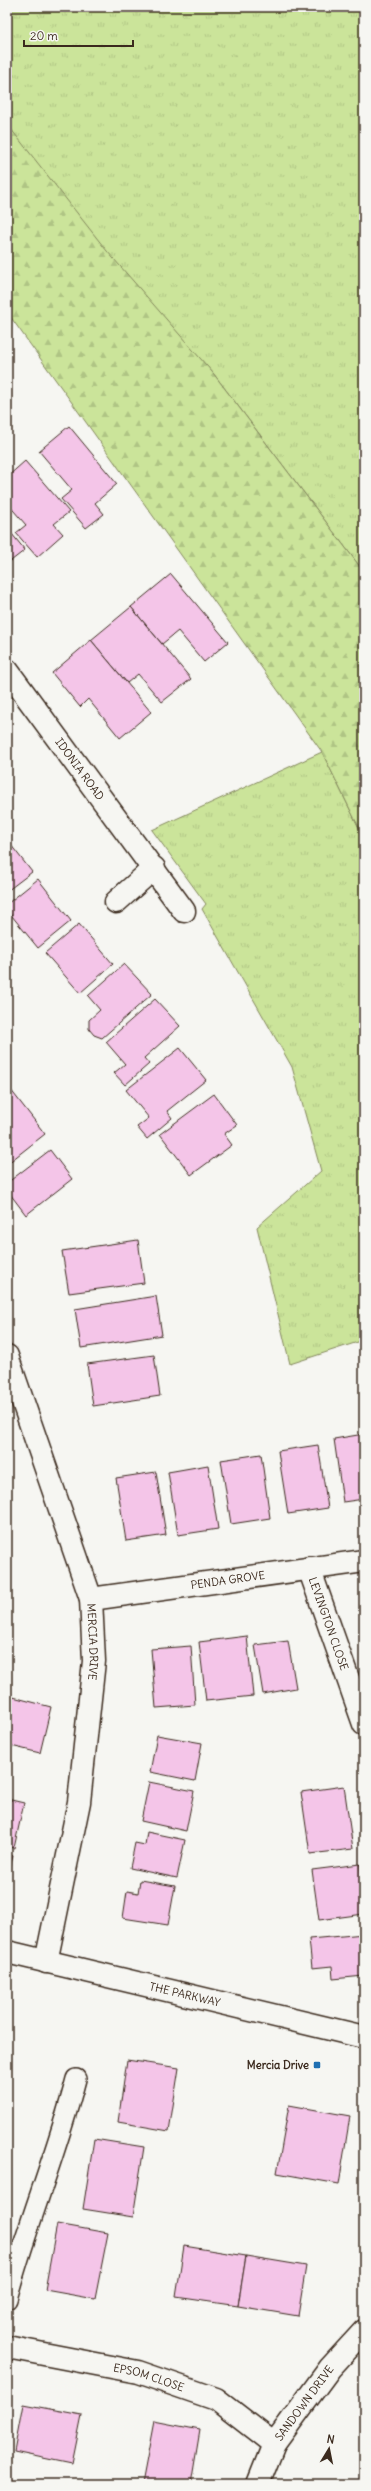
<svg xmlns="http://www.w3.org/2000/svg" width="371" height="2491" viewBox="0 0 371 2491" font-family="Delius,sans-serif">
	<defs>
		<pattern id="grass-tufts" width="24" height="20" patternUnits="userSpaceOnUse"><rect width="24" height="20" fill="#cbe49a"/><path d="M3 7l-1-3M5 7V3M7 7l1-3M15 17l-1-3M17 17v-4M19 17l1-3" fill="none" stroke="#afc484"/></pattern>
		<pattern id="forest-firs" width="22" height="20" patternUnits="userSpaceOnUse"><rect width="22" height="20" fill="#cbe49a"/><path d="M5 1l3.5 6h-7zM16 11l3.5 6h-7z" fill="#afc484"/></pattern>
	</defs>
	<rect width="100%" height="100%" fill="#f6f6f2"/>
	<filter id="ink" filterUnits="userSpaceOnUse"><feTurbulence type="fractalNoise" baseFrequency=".025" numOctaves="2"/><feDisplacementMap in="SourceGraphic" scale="8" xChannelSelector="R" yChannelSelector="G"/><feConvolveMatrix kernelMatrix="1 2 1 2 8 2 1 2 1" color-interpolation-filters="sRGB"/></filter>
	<g filter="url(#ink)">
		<!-- grass -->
		<g fill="url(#grass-tufts)" stroke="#83875c">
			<path d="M7,7H364V572L213,373L7,145Z"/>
			<path d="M322,752L364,838V1340L290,1364L257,1227L321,1171L292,1067L202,909L206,904L152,830Z"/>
		</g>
		<!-- forest -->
		<path fill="url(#forest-firs)" stroke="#83875c" d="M7,124L107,251L213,373L364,572V838L322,752L7,312Z"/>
		<!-- building -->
		<g fill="#f4c5e8" stroke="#3b2a1e">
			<path d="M69,426L117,484L95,503L104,514L86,528L61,499L72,490L39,451Z"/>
			<path d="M25,461L69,512L54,524L63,534L37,557L16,533L26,525L7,503V477Z"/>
			<path d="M7,528L25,550L7,564Z"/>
			<path d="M171,574L228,642L204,662L178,631L162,644L131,607Z"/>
			<path d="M131,607L191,679L162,702L138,674L127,683L91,640Z"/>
			<path d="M91,640L151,712L120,738L88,699L80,707L52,673Z"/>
			<path d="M7,840L32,872L7,891Z"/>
			<path d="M38,879L71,921L38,948L7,910V904Z"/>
			<path d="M79,924L113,964L80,993L45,953Z"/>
			<path d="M124,964L152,994L102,1038L94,1035L89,1029V1020L100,1010L88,996Z"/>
			<path d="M155,999L180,1026L144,1058L149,1064L125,1085L114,1073L125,1064L106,1042Z"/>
			<path d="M180,1048L206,1080L167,1111L172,1118L147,1139L137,1127L149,1118L126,1090Z"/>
			<path d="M7,1085L45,1134L7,1164Z"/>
			<path d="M214,1094L237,1125L224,1134L232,1145L191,1175L160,1134Z"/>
			<path d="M50,1150L72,1179L26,1215L7,1190V1183Z"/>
			<path d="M138,1240L144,1283L69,1293L62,1251Z"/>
			<path d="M156,1296L162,1335L81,1348L75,1309Z"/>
			<path d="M154,1355L160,1396L93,1406L87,1364Z"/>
			<path d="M364,1434V1499L343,1502L334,1439Z"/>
			<path d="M318,1445L328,1508L288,1514L278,1451Z"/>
			<path d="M261,1454L270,1518L231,1524L221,1460Z"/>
			<path d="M208,1465L218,1529L178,1535L168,1472Z"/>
			<path d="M156,1472L166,1535L126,1541L116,1478Z"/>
			<path d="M247,1636L253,1696L206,1701L199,1642Z"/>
			<path d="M288,1641L296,1688L263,1694L255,1645Z"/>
			<path d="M191,1646L195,1705L156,1708L151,1649Z"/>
			<path d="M13,1697L51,1707L40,1753L7,1745V1720Z"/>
			<path d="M157,1735L202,1743L195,1781L150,1772Z"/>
			<path d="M149,1782L194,1791L186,1831L141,1821Z"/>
			<path d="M344,1786L353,1849L310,1854L301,1792Z"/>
			<path d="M7,1799L24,1803L14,1848L7,1847Z"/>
			<path d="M147,1832L185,1840L177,1878L130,1868L135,1843L145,1845Z"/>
			<path d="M7,1854L13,1856L7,1879Z"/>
			<path d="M360,1864L364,1914L319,1920L312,1870Z"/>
			<path d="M140,1880L175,1886L168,1925L123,1918L127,1891L138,1893Z"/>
			<path d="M364,1934V1976L333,1979L332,1966L312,1968L309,1939Z"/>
			<path d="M127,2060L179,2068L169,2131L118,2122Z"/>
			<path d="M289,2105L350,2116L339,2184L277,2173Z"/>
			<path d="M94,2139L144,2147L133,2217L83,2209Z"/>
			<path d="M57,2224L108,2233L95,2299L45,2290Z"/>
			<path d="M184,2246L246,2256L238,2306L176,2297Z"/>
			<path d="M246,2256L306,2266L298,2316L238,2306Z"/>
			<path d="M23,2404L82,2415L72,2464L14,2452Z"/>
			<path d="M154,2421L200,2430L191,2484H142Z"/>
		</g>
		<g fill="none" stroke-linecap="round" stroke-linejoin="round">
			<!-- service casing -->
			<g stroke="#3b2a1e" stroke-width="22">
				<path id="service" d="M7,2299C27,2224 57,2153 76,2079"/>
			</g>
			<!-- minor casing -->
			<g stroke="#3b2a1e" stroke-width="25">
				<g id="minor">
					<path id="s1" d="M7,670L184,911"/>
					<path d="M116,902L154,868"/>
					<path id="s2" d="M7,1356L91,1599L94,1661L79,1802L46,1962"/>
					<path id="s3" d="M309,1568L364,1724"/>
					<path id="s4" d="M91,1599L364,1561"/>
					<path id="s5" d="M7,2347L138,2372L216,2399L274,2444"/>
					<path id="s6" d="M258,2484L274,2444L330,2368L364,2331"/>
				</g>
			</g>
			<!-- tertiary casing -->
			<g stroke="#3b2a1e" stroke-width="25">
				<g id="tertiary">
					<path id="s7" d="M7,1952L364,2037"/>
				</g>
			</g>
			<!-- service -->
			<use href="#service" stroke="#f6f6f2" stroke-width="19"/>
			<!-- minor -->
			<use href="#minor" stroke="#f6f6f2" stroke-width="22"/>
			<!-- tertiary -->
			<use href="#tertiary" stroke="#f6f6f2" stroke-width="22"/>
		</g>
	</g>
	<!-- markers -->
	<rect fill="#1f6fb2" stroke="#f6f6f2" stroke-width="1.5" x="313" y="2061" width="8" height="8" rx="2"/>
	<g text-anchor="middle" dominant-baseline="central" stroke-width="4" stroke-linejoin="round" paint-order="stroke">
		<!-- street labels -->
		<g font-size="11" fill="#3b2a1e" stroke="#f6f6f2">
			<text stroke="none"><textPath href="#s1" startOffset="123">IDONIA ROAD</textPath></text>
			<text stroke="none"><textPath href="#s4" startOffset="138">PENDA GROVE</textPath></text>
			<text stroke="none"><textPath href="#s3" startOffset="59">LEVINGTON CLOSE</textPath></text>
			<text stroke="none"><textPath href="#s2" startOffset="300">MERCIA DRIVE</textPath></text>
			<text stroke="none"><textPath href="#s7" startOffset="183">THE PARKWAY</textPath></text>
			<text stroke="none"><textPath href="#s5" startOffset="145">EPSOM CLOSE</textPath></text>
			<text stroke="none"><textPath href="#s6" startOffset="94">SANDOWN DRIVE</textPath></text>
		</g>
		<!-- poi labels -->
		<g font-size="11" font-weight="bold" fill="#3b2a1e" stroke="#f6f6f2" text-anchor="end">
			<text x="309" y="2065">Mercia Drive</text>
		</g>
	</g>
	<!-- margin -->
	<rect width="371" height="2491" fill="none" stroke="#f6f6f2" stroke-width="24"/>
	<rect x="12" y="12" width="347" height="2467" fill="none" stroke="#3b2a1e" stroke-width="1.5" filter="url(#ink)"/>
	<!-- north arrow -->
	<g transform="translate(329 2449) rotate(10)" stroke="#f6f6f2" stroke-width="3" paint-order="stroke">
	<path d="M0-3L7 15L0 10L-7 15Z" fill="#3b2a1e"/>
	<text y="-6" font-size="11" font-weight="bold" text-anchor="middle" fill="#3b2a1e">N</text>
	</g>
	<!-- scale -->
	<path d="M24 40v6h109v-6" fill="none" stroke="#3b2a1e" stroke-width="2"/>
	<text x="30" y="40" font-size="12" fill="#3b2a1e" stroke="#f6f6f2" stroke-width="3" paint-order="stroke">20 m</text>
</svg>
